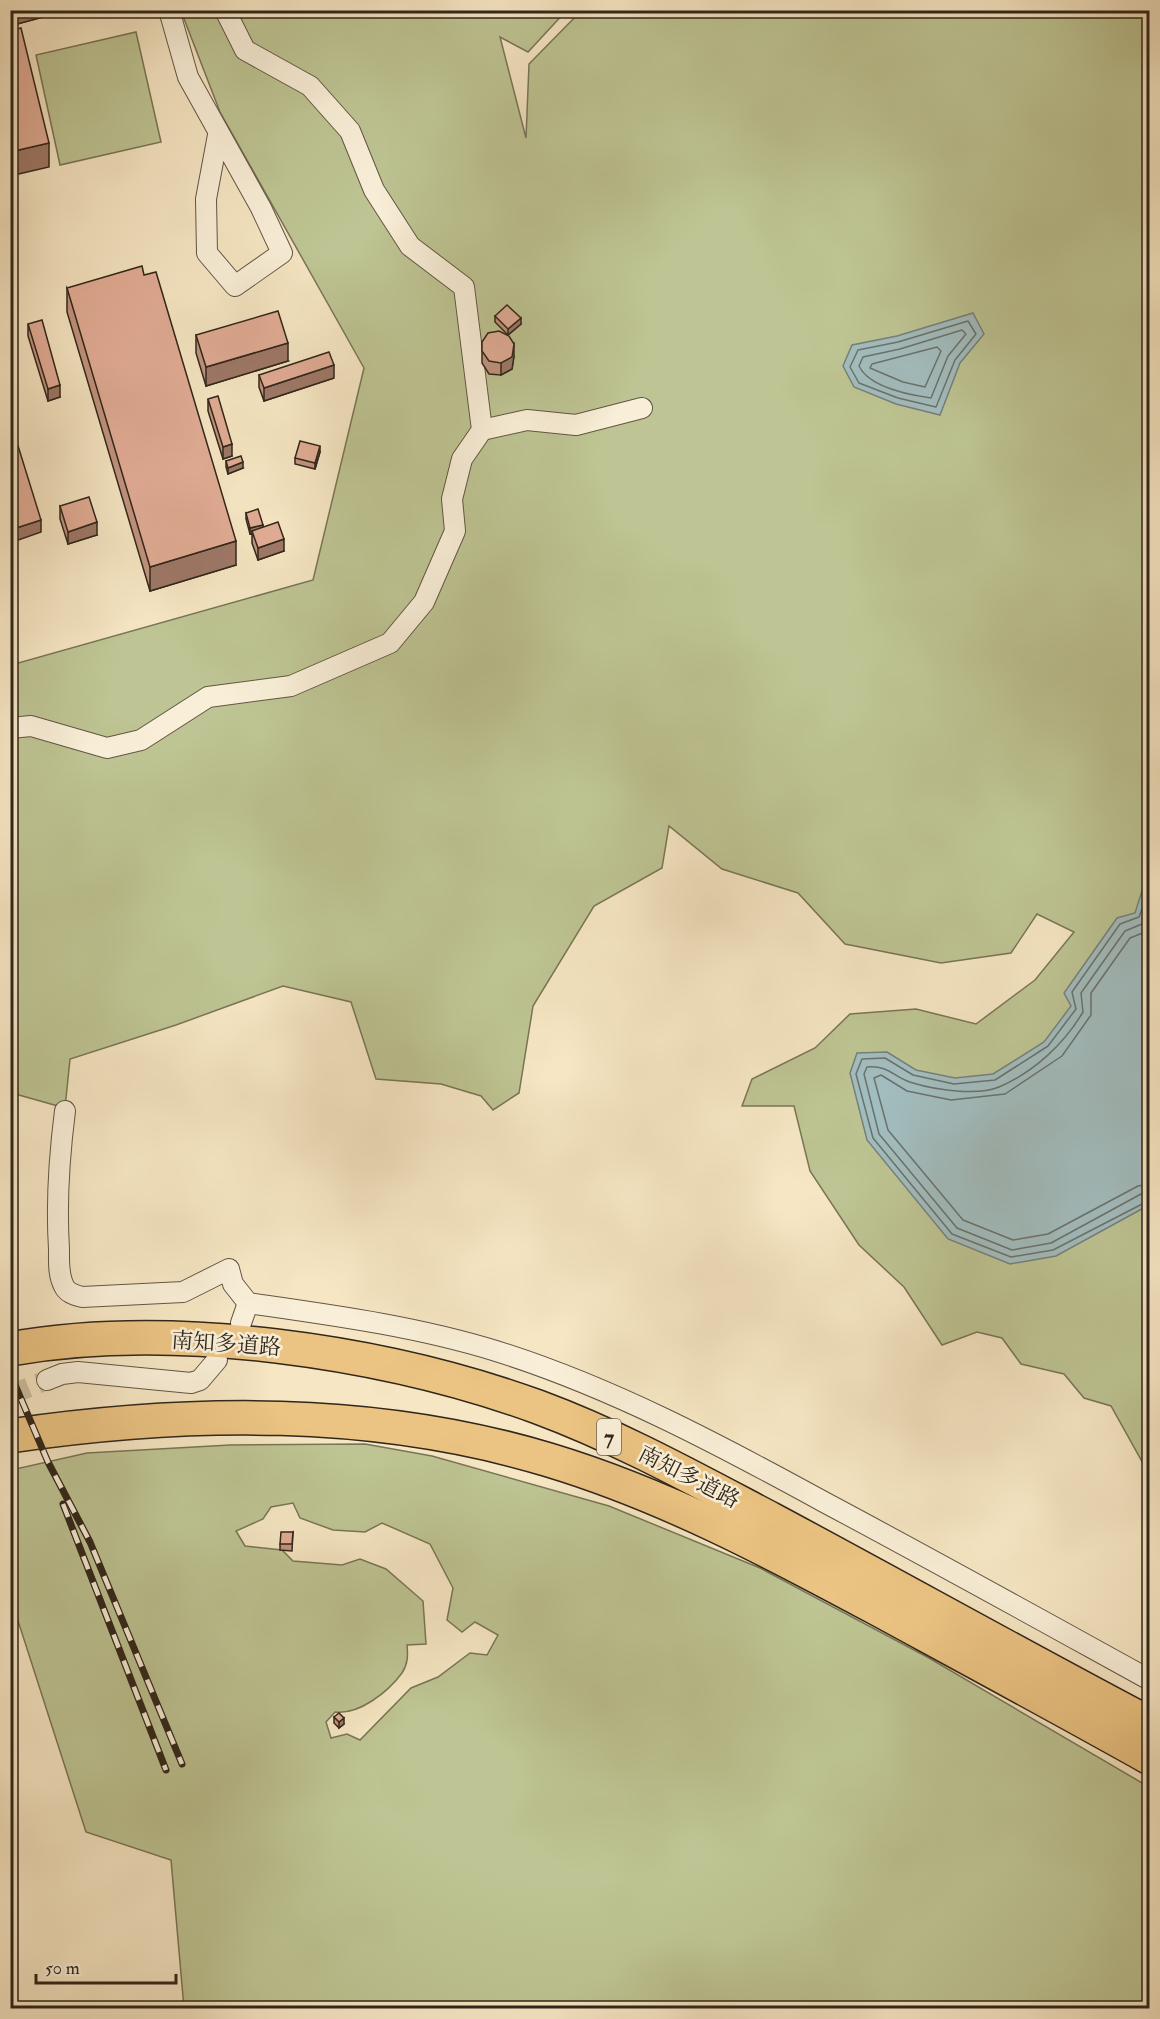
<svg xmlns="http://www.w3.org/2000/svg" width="1160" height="2019" viewBox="0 0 1160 2019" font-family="'IM FELL Double Pica','Noto Serif JP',serif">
	<rect width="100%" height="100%" fill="#f6e6c3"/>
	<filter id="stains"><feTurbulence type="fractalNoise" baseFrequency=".00333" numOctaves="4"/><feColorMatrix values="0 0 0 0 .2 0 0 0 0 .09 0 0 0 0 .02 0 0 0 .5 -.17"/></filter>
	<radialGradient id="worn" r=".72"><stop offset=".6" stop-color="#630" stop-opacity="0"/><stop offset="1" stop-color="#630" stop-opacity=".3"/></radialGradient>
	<!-- green -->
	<g fill="#bec493" stroke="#787556" stroke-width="1.5" fill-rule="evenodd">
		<path d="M181,11H566L528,52L500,37L526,138L529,64L581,11H1149V1474L1111,1406L1084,1398L1064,1374L1021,1364L1002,1338L977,1332L942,1345L904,1287L859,1245L810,1171L794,1106H742L752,1079L815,1048L850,1014L916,1009L976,1024L1035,980L1074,932L1037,914L1011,953L941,963L845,944L798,893L722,869L669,826L662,868L594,906L533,1006L519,1093L493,1110L481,1096L441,1084L376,1079L351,1002L283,986L176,1025L70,1059L65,1108L19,1095L11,1088V665L313,580L364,368L220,112Z"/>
		<path d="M136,32L161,142L60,165L36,55Z"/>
		<path d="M365,1444L432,1456L609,1506L760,1568L929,1658L1149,1787V2008H184L171,1860L86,1832L11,1599V1470L87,1453L230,1445ZM293,1503L300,1518L333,1530L365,1532L382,1523L430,1544L453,1588L447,1620L462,1632L475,1622L498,1635L487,1655L470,1653L438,1677L411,1688L360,1740L347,1734L331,1738L326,1722L335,1712C359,1715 388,1692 402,1673C408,1664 408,1655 407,1645L426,1644L423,1601L386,1569L360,1559L342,1565L293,1561L282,1550L245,1546L236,1531L263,1519L271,1507Z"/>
	</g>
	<!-- water -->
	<g fill="#a2bdbf" stroke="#75817d" stroke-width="1.5">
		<path d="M973,313L984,334L960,363L940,415L896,404L854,387L843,366L852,345L897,336Z"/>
		<path d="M1149,869V1205L1056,1256L1010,1264L948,1239L867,1140L850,1073L857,1053L887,1052L916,1070L955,1078L993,1074L1044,1042L1071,1006L1064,993L1117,918L1135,913Z"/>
	</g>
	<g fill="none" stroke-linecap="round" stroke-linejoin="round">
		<!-- shore -->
		<g stroke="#6a726c" stroke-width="1.5">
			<path d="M968,321L976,334L955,360L936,407L898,398L859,383L850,367L858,350L898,342Z"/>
			<path d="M962,330L966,334L948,356L931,398C909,395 869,387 859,366L863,357L900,349Z"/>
			<path d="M937,347L941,351L925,387L903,382L870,368L872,364Z"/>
			<path d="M1150,888L1139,917L1120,924L1072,992L1076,1009L1048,1046L995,1080L954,1084L913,1075L885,1058L862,1059L856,1074L873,1138L952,1234L1011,1257L1053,1250L1150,1200"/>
			<path d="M1150,911L1142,924L1125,931L1081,993L1083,1012C1064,1044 1034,1072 999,1087C977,1096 936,1090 913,1083C894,1078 890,1065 867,1067L864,1074L879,1134L957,1228L1012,1250L1051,1243L1141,1194L1150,1193"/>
			<path d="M1150,930L1130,938L1091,993V1015L1062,1056L1005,1094L951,1100L907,1091L881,1075L874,1078L888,1130L963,1220L1013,1240L1048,1234L1138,1186L1150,1184"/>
		</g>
		<!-- minor-tunnel -->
		<path stroke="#cfc0a1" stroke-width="20" stroke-dasharray="20 10" stroke-linecap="butt" d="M10,1395L47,1380"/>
		<!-- minor casing -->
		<g stroke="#625644" stroke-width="22">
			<g id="minor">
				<path d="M169,10L188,77L261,208L282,253L235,286L207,253L206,199L218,135"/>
				<path d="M482,430L527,420L576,425L642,408"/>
				<path d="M10,728L31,726L107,748L141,740L208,697L291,686L390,643L424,602L455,531L452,499L462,459L482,430L464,287L410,246L374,190L350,131L310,86L245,50L225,10"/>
				<path d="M65,1111C59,1158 56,1202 59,1249C59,1261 58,1275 64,1286C67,1293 75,1295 82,1297L183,1292L229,1269L233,1284L248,1303C331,1315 415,1326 496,1351C611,1387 718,1444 824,1502C933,1560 1041,1620 1150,1680"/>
				<path d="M241,1323L248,1303"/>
				<path d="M47,1380L62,1374L78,1372L191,1383L200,1380L217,1360"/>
			</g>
		</g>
		<!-- motorway casing -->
		<g stroke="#31261a" stroke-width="36">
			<g id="motorway">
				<path d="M10,1349C173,1320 384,1351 538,1407C619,1437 695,1479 771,1519C898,1587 1023,1657 1150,1724"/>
				<path d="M10,1436C189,1410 374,1407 549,1460C665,1495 770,1551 876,1608C968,1658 1059,1707 1150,1758"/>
			</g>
		</g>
		<!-- minor -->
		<use href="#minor" stroke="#f9efd8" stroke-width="20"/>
		<!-- motorway -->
		<use href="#motorway" stroke="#ebc382" stroke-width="33"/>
		<!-- rail casing -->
		<g stroke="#31261a" stroke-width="7">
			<g id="rail">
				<path d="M10,1373L48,1462L90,1542L182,1764"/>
				<path d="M63,1504L166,1770"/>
			</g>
		</g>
		<!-- rail -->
		<use href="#rail" stroke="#f9efd8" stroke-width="4.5" stroke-dasharray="14" stroke-linecap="butt"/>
	</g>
	<!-- wall -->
	<g fill="#c29480" stroke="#31261a" stroke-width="1.5">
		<path d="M14,10H47V16L17,24Z"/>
		<path d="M67,288L236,565L150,591L67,312Z"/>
		<path d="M495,316L521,324L508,335L495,322Z"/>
		<path d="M28,324L60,397L48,401L28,336Z"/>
		<path d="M196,335L288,361L206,386L196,353Z"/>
		<path d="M482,342L514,356L512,369L501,375L489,374L482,363Z"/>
		<path d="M259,375L334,378L264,401L259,387Z"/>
		<path d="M208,399L232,456L223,459L208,411Z"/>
		<path d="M320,452L315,469L295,464V458Z"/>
		<path d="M226,461L243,468L228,474L226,467Z"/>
		<path d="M60,506L97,535L68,544L60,519Z"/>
		<path d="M246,513L263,527L284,551L258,560L252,543V534H250L246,519Z"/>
		<path d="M293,1532L292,1551L280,1550V1544Z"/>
		<path d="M334,1717L344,1724L339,1728L334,1723Z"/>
	</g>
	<!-- shaded-wall -->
	<g fill="#9e7868" stroke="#31261a" stroke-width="1.5">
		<path d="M17,10H47V16L17,24Z"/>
		<path d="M49,143V167L10,176V152Z"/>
		<path d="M521,318V324L508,335V329Z"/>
		<path d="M288,343V361L206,386V367Z"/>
		<path d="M514,344V356L512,369L501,375V363Z"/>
		<path d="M334,365V378L264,401V388Z"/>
		<path d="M60,385V397L48,401V389Z"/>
		<path d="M232,444V456L223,459V447Z"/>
		<path d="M320,446V452L315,469V463Z"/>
		<path d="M243,462V468L228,474V468Z"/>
		<path d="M41,520V532L10,543V530Z"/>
		<path d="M97,522V535L68,544V532Z"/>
		<path d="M263,525V531H252V534H250V528Z"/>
		<path d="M284,539V551L258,560V548Z"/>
		<path d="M236,541V565L150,591V567Z"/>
		<path d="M344,1718V1724L339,1728V1722Z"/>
	</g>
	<!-- building -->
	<g fill="#e1ac95" stroke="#31261a" stroke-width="1.5">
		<path d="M21,28L49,143L10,152V31Z"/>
		<path d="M142,266L144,275L156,272L236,541L150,567L67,288Z"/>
		<path d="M507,305L521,318L508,329L495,316Z"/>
		<path d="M278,311L288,343L206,367L196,335Z"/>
		<path d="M42,320L60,385L48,389L28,324Z"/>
		<path d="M499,331L509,336L514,344L512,357L501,363L489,361L482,351V342L488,333Z"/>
		<path d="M329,352L334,365L264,388L259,375Z"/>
		<path d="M218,396L232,444L223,447L208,399Z"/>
		<path d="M10,420L41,520L10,530Z"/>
		<path d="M300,441L320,446L315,463L295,458Z"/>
		<path d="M241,456L243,462L228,468L226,461Z"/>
		<path d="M89,497L97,522L68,532L60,506Z"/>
		<path d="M258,509L263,525L250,528L246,513Z"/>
		<path d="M278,522L284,539L258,548L252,531Z"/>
		<path d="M281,1532H293L292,1544H280Z"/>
		<path d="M339,1713L344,1718L339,1722L334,1717Z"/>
	</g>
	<g text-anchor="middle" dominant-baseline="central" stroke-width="5" stroke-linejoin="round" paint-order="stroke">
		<!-- shield labels -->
		<rect fill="#f9efd8" stroke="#6d6253" stroke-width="1.5" x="597" y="1419" width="24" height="36" rx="4.5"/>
		<g font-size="21" font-weight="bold" fill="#31261a">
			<text x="609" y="1437">7</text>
		</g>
		<!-- street labels -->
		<g font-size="22" fill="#31261a" stroke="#f9efd8">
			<text transform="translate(226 1344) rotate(4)">南知多道路</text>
			<text transform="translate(689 1477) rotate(27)">南知多道路</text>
		</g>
	</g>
	<!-- margin -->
	<rect width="1160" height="2019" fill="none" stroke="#f6e6c3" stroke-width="36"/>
	<rect x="12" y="12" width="1136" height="1995" fill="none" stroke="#31261a" stroke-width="3"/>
	<rect x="18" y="18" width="1124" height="1983" fill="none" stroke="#31261a" stroke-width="1.5"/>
	<!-- scale -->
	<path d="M36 1974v9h140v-9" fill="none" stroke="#31261a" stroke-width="3"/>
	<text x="45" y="1974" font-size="18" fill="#31261a" stroke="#f9efd8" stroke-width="4.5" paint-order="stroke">50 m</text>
	<rect width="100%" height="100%" filter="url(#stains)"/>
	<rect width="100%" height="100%" fill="url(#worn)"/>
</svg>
